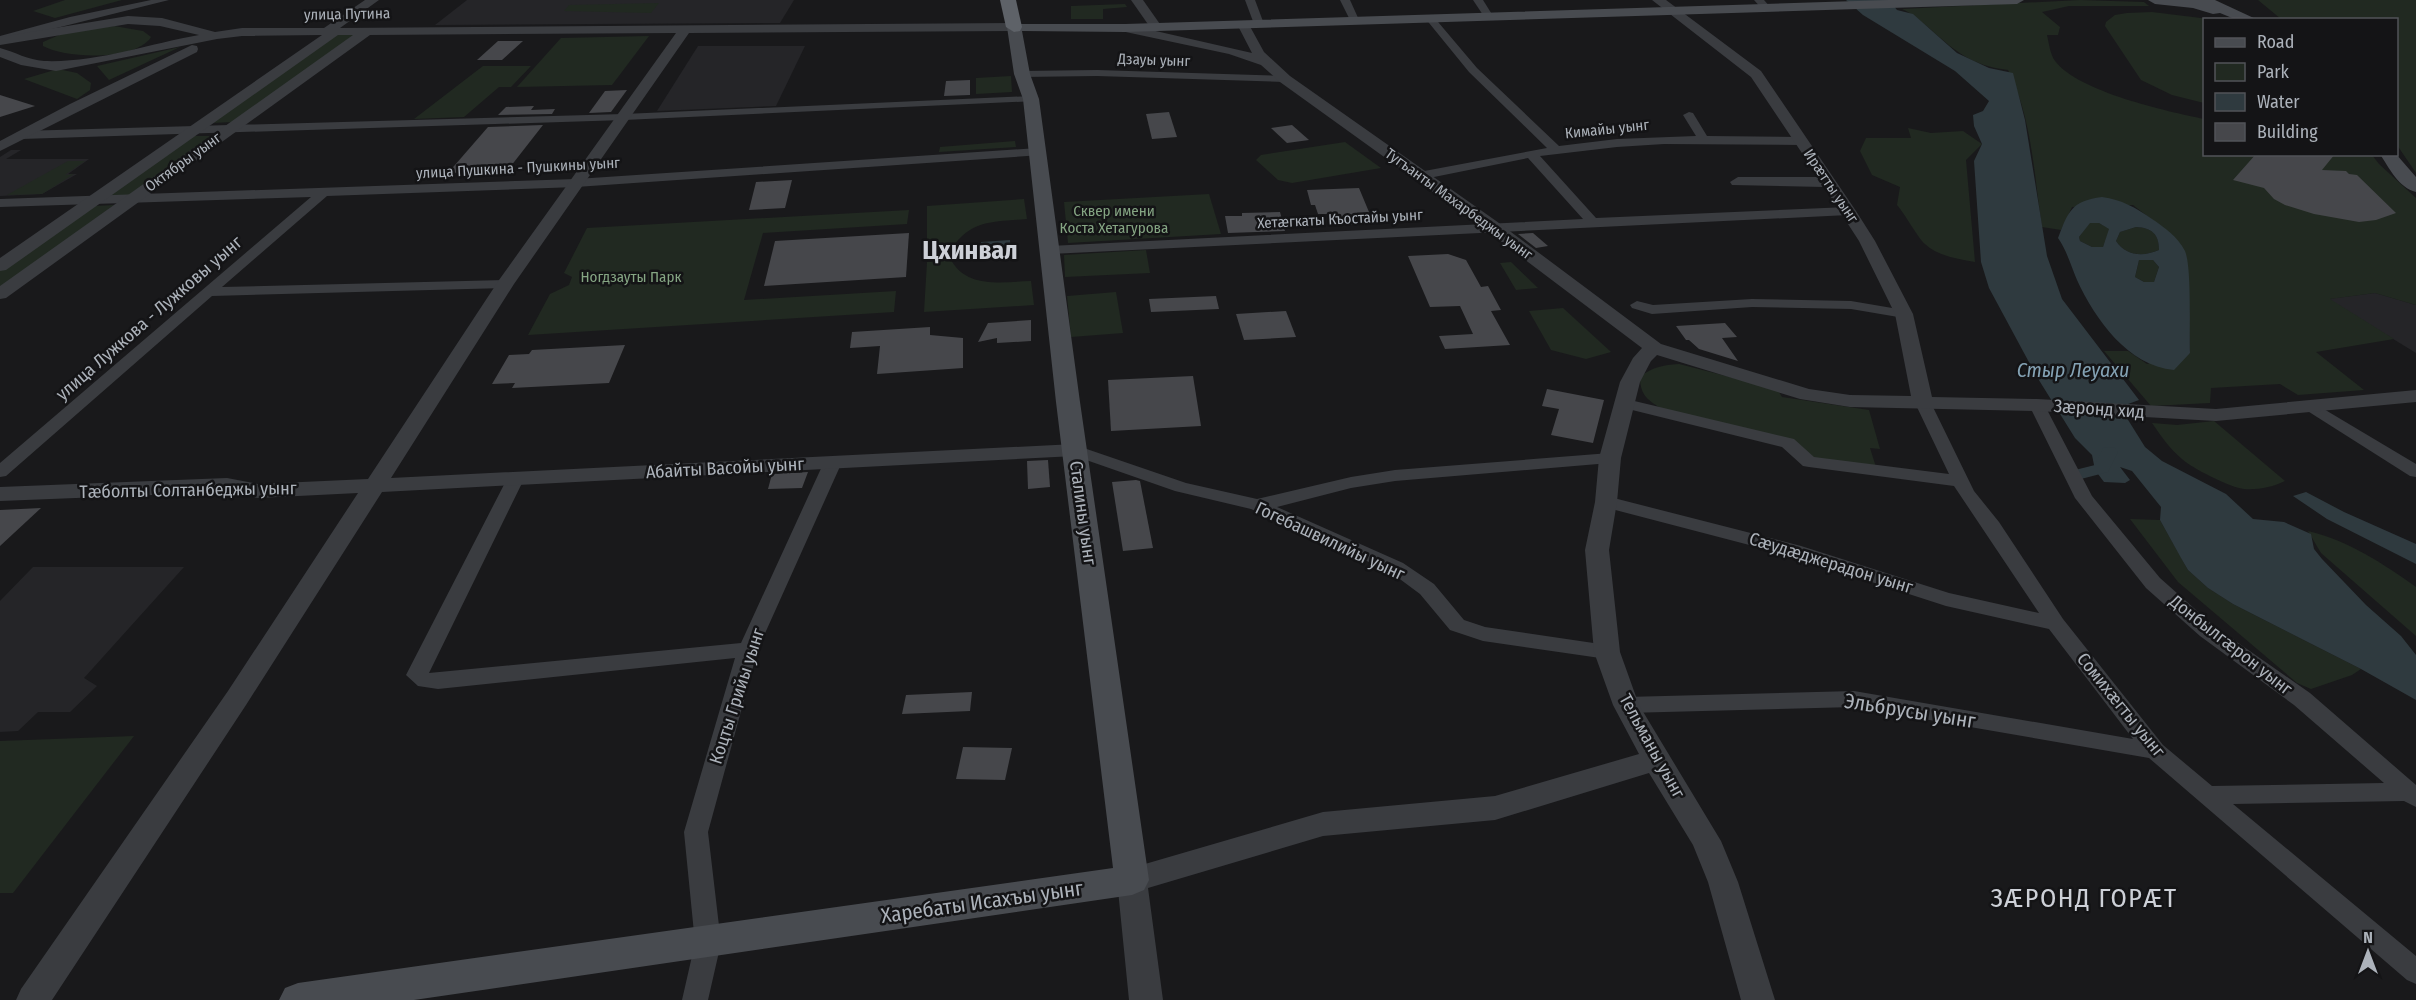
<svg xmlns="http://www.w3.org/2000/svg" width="2416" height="1000" viewBox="0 0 2416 1000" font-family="'Fira Sans Condensed',sans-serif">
	<rect width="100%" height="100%" fill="#19191b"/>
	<!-- built -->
	<g fill="#252528">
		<path d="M467,0H794L780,23L435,25Z"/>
		<path d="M698,46H805L776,106L657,111Z"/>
		<path d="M11,150H21L6,159H89L68,174H77L42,194L0,196V157Z"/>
		<path d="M2375,293L2416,305V353L2328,299Z"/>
		<path d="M33,567H184L84,678L97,686L70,712H38L18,731L0,732V601Z"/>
	</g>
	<!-- green -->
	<g fill="#212921">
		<path d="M65,0H122L55,18L33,11Z"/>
		<path d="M2080,0L2144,2L2149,6H2069L2042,12L2060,27L2058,35H2047C2049,43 2050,54 2055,61C2079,92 2166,111 2204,119V154L2372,155L2379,164L2416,198V305L2375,293L2330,299L2394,339L2316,352L2364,390L2298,395L2280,384L2211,388L2210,403L2151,406L2104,351H2128L2147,364L2190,353L2186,255L2174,237L2133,205L2072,207L2061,230L2042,227C2034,175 2032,117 2008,70C1972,66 1955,51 1929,28C1920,21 1912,13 1902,9Z"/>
		<path d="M2258,0H2416V173L2397,145L2396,20L2281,19Z"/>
		<path d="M659,3L651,13L564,11L569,5Z"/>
		<path d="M1125,4L1127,7L1103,9V19H1071V6Z"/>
		<path d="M2152,12L2209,19L2204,20V103L2172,95L2141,80L2105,26L2106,22L2115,15L2127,13Z"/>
		<path d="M114,26L143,31L151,37C136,61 66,59 43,46V42L66,32Z"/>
		<path d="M357,33L234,122L211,123L335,35Z"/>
		<path d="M649,36L612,85L517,87L561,38Z"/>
		<path d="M180,47L109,80L97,66Z"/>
		<path d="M483,66H531L511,87H499L464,117L414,119Z"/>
		<path d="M58,69L77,73L91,83L90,90L77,99L24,79Z"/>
		<path d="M1011,76L1012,92L976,94V78Z"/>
		<path d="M1908,128L1931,133L1963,131L1982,144L1966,160L1975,262C1957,259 1938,256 1925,244C1918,238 1905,214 1897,205L1900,187L1872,175L1860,151L1866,138H1911Z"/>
		<path d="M193,136H214L126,197L107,195Z"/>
		<path d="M1015,141L1016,147L939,152L940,147Z"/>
		<path d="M1345,142L1381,168L1292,183L1278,180L1256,160L1261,155Z"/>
		<path d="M68,161H85L65,175L74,174L42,194L7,195Z"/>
		<path d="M1209,194L1221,234L1068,243L1064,202Z"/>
		<path d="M1024,199L1027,219C994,222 972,219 952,248L927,250V206Z"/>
		<path d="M114,205L0,289V270L94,206Z"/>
		<path d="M909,210L907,224L763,233L744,300L896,291L894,312L528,335L550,294L569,285L572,277L564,273L587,228Z"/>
		<path d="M2089,223H2099L2110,229L2103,247H2092L2080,241L2079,237Z"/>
		<path d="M2136,227C2152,228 2159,234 2159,250C2143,257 2126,256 2116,241L2120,232Z"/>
		<path d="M1146,250L1150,273L1065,277L1064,255Z"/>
		<path d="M951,260C967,289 1003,282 1031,281L1034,305L924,312L927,262Z"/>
		<path d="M2139,260H2153L2159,267L2154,282H2144L2135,277Z"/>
		<path d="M1511,262L1538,288L1516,290L1500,263Z"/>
		<path d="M1116,292L1123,333L1071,337L1067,296Z"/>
		<path d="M1563,308L1611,352L1586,359L1551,350L1529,311Z"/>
		<path d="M1679,364L1777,389L1782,397L1869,410L1880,449L1870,448L1876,467L1811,459L1800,447L1664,410C1649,401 1640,396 1640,377C1652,367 1663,365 1679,364Z"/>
		<path d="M2214,421L2285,481C2273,487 2258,490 2244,489C2232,488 2191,468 2182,459C2170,449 2161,436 2152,423L2177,425Z"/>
		<path d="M2130,519L2160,520L2188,570L2208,588L2233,604L2361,669L2352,675L2311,689L2297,683L2178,582Z"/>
		<path d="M2308,531C2349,541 2382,563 2416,587V636L2321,553Z"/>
		<path d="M134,736L13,893H0V741Z"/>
	</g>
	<!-- water -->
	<g fill="#2f3a3f" fill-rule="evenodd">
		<path d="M1846,0H1889L1897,10L1913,14L1957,53L1989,68L2013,73L2025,120L2047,256L2062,299L2139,400L2120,407L2145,447L2162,461L2226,494L2253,519L2284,522L2311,534L2314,549L2322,559L2366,605L2401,636L2416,655V700L2361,669L2233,604L2208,588L2188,570L2181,558L2160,520L2161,507L2132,471L2120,467L2130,480L2125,483L2104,482L2095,470L2092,455L2075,438L2037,377L1989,288L1981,262L1974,161L1982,144L1974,126L1973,115L1983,111L1989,101L1955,71L1863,15Z"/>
		<path d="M2102,197C2122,200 2135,207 2152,219C2164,227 2178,237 2185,251C2192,268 2189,331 2190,353L2174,370C2128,366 2095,319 2077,280C2071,266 2067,251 2058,238C2068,211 2072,201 2102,197ZM2090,223H2099L2109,229L2103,247H2092L2080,241L2079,237ZM2136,227C2152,228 2159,234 2159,250C2143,257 2126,256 2116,241L2120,232ZM2139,260H2153L2159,267L2154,282H2144L2135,277Z"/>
		<path d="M1010,240L1011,255L981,256V242Z"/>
		<path d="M2306,492L2344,512L2416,544V564L2327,519L2293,496Z"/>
	</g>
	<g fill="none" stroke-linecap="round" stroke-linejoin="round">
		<!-- canal -->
		<path fill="#2f3a3f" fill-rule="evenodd" d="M2109,447L2115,448L2118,452L2108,472L2081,479L2075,478L2072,474L2075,470L2095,465L2103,448Z"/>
	</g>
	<!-- building -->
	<g fill="#46474b">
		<path d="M498,41H523L502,60H477Z"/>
		<path d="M970,80V95L944,96L946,81Z"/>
		<path d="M627,90L611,112L589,113L605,91Z"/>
		<path d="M0,95L35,106L0,117Z"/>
		<path d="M534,106L531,110L555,109L552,114L498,115L506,107Z"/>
		<path d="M1169,112L1177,137L1152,139L1146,114Z"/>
		<path d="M543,125L507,171L448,173L488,127Z"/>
		<path d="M1292,125L1309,140L1287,143L1271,128Z"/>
		<path d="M2256,154H2335L2322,170L2346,171L2349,174L2357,175L2396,213L2376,220L2359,222L2314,214L2285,205L2274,199L2264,188L2233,180Z"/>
		<path d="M792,180L785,208L749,210L756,182Z"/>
		<path d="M1359,188L1374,224L1340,225L1336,214H1318L1315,205H1311L1307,190Z"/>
		<path d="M1280,212L1285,231L1228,233L1225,216H1242V213Z"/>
		<path d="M909,233L906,277L764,286L775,241Z"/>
		<path d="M1533,233L1548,246L1536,248L1518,234Z"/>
		<path d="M1448,254L1466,260L1481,287L1488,286L1501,310L1491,311L1510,345L1445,349L1439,336L1473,334L1460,306L1430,307L1408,256Z"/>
		<path d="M1216,296L1219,309L1151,312L1149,299Z"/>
		<path d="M1286,311L1296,337L1244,340L1236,314Z"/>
		<path d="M1031,320V341L997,343V338L978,342L988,323Z"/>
		<path d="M1725,323L1737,337L1722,338L1738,361L1699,349L1689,340H1686L1676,326Z"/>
		<path d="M930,327V335L963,338V368L877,374L880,346L850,348L852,332Z"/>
		<path d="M625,345L609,383L512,388L515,383L492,384L509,355L529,354L532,350Z"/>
		<path d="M1193,376L1201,426L1111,431L1108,380Z"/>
		<path d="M1547,389L1604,400L1593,443L1551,435L1559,409L1542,406Z"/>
		<path d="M1048,460L1050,487L1028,489L1027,461Z"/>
		<path d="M808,472L802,488L768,489L772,474Z"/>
		<path d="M1136,480L1140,481L1153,548L1123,551L1112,482Z"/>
		<path d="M41,508L0,546V510Z"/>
		<path d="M972,692L970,711L902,714L906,695Z"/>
		<path d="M963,747L1012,748L1005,780L956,779Z"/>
	</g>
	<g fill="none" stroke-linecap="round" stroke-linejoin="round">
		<!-- minor -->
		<g fill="#3a3c40" fill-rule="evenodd">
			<path d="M151,0H169L0,42V36L70,17Z"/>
			<path d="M1245,0H1255L1264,24L1262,26L1254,24Z"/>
			<path d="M1340,0H1350L1359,20L1357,22H1351Z"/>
			<path d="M1473,0H1483L1493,16L1491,18H1485Z"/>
			<path d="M1754,0H1764L1771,8L1763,10Z"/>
			<path d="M1430,15L1433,16L1477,68L1559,146L1617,139L1696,136L1683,115L1689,112L1693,113L1707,136L1801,137L1807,141L1801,145L1664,144L1617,147L1540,156L1596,218L1848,207L1855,211L1848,215L1050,254L1043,250L1050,246L1583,219L1528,158L1419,180L1415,179L1413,176L1419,172L1547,148L1469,72L1425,18Z"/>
			<path d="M1097,70L1285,76L1290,79L1285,82L1097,76L1022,77L1017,74L1022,71Z"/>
			<path d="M1031,96L1037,99L1035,101L624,120L21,139L15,135L21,131L624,114Z"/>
			<path d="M1038,148L1042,149V155L576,187L327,196L222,287L505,280L512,284L505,288L212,296L6,476L0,477V463L311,197L0,207V199L576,179Z"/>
			<path d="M1752,299L1851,301L1904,310L1911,314L1904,318L1851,309L1752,307L1652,314L1632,308L1630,305L1637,301L1653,305Z"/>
			<path d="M1923,398L1931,403L1974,491L1999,522L2063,619L2163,745L2212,786L2384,783L2294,705L2200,636L2146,588L2075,498L2029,405L2031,402H2043L2092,496L2160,578L2214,626L2310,693L2416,785V807L2404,801L2233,804L2416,956V984L2407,980L2149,758L1854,707L1626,713L1618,711L1615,705L1618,699L1626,697L1854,691L2133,739L2049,629L1946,606L1788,555L1600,506L1597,502L1600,498L1606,496L1801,546L1949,593L2039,613L1954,486L1809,467L1803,466L1782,447L1620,407L1618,404L1626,399L1794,439L1814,457L1949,474L1915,403Z"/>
			<path d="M2312,402L2416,464V477L2410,476L2306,410L2304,407Z"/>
			<path d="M1075,445L1186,483L1257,499L1351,477L1395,470L1610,453L1616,454L1619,458L1616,462L1610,463L1395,481L1351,488L1277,507L1403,563L1434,584L1464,620L1485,627L1607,645L1614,647L1617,652L1614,657L1607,659L1483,641L1450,630L1420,594L1389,571L1251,509L1175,491L1069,454L1066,450L1069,446Z"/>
			<path d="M833,457L839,458L842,462L758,649L708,832L721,943L708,1000H682L695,943L684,832L735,658L438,689L418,686L406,675L509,475H521L524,479L429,673L741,643L824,462L827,458Z"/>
		</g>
		<!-- tertiary -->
		<g fill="#3a3c40" fill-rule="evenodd">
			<path d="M365,0H379L340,28L1014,23L1020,27L1014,31L689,33L514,284L391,478L1075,444L1083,445L1086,450L1083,455L1075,456L382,492L246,705L52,1000H16L21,989L228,691L358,493L258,498L227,492L0,501V487L227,478L258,484L368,479L499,280L676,33L370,35L6,298L0,299V286L353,35H338L6,270L0,271V258L322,35L242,36L217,39L56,71L21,65L0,57V48C15,52 28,60 44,61C96,63 148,44 199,35L160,26L128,24L0,45V37L128,16L162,18L215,32L242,28H324Z"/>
			<path d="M1131,0H1143L1162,27L1160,30H1152Z"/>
			<path d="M1652,0H1666L1761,71L1856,211L1875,241L1913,314L1932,397L2037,399L2216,409L2416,390V402L2216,421L2037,411L1850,407L1800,399L1657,355L1651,361L1640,382L1621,458L1617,502L1609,550L1620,652L1639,705L1721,841L1738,882L1775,1000H1741L1708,882L1693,845L1649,773L1495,820L1323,836L1148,888L1163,1000H1129L1117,880L1121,871L1323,812L1495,796L1639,754L1613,705L1594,652L1585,550L1595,502L1599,458L1620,382L1633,358L1642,348L1487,231L1280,82L1261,65L1229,54L1121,31L1119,28L1125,24L1252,53L1237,24L1239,21H1247L1264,52L1290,76L1499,223L1661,344L1809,389L1850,395L1911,396L1895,314L1859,241L1824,187L1732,185L1730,182L1738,177H1818L1751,77Z"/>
			<path d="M192,45L197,46L198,49L197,52L0,151V141L70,104Z"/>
		</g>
		<!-- secondary -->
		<g fill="#484b50" fill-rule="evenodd">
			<path d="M1888,0H2024L2017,4L1125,32L1022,31L1030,74L1039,99L1080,402L1149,880L1144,890L1132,895L414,1000H279L285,988L298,983L1113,868L1056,402L1023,99L1014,74L1007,27L1009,24H1125Z"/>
			<path d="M2148,0H2215L2258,20H2237L2220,13L2213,14L2193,8L2155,4Z"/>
			<path d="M2380,154H2396L2416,177V192C2399,188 2389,168 2380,154Z"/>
		</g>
		<!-- trunk -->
		<path fill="#5e6268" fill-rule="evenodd" d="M1000,0H1016L1022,27L1020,31L1014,32L1006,27Z"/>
	</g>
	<g text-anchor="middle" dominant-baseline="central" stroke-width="5" stroke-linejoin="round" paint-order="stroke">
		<!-- far-street labels -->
		<g font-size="15" fill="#acb2ba" stroke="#141416">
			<text transform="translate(347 14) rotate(-1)">улица Путина</text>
			<text transform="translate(1154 60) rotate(2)">Дзауы уынг</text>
			<text transform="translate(1607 129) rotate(-6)">Кимайы уынг</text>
			<text transform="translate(183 162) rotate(-36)">Октябры уынг</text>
			<text transform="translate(518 168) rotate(-3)">улица Пушкина - Пушкины уынг</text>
			<text transform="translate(1831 186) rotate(56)">Ирæтты уынг</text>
			<text transform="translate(1459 204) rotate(36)">Тугъанты Махарбеджы уынг</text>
			<text transform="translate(1340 219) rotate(-3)">Хетæгкаты Къостайы уынг</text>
		</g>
		<!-- far-park labels -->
		<g font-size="15" fill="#85a583" stroke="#141416">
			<text x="1114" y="211">Сквер имени<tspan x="1114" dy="17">Коста Хетагурова</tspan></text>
			<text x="631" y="277">Ногдзауты Парк</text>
		</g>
		<!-- street labels -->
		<g font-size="18" fill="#acb2ba" stroke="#141416">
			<text transform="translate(149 318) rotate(-41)">улица Лужкова - Лужковы уынг</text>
			<text transform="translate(2099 409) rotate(4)">Зæронд хид</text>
			<text transform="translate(725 468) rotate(-3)">Абайты Васойы уынг</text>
			<text transform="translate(188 490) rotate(-1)">Тæболты Солтанбеджы уынг</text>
			<text transform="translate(1083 513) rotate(82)">Сталины уынг</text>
			<text transform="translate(1330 541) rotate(25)">Гогебашвилийы уынг</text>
			<text transform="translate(1831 563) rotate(17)">Сæудæджерадон уынг</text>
			<text transform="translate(2231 645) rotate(38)">Донбылгæрон уынг</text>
			<text transform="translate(737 696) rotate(-72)">Коцты Грийы уынг</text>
			<text transform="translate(2121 705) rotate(51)">Сомихæгты уынг</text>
			<text transform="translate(1652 746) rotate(61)">Тельманы уынг</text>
		</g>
		<!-- water labels -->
		<g font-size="20" font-style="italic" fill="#84a2b4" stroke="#141416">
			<text x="2073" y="370">Стыр Леуахи</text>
		</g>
		<!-- near-street labels -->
		<g font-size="21" fill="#acb2ba" stroke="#141416">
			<text transform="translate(1910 711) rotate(9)">Эльбрусы уынг</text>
			<text transform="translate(982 902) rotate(-8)">Харебаты Исахъы уынг</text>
		</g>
		<!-- far-town labels -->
		<g font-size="26" font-weight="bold" fill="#cdd0d7" stroke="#141416">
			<text x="970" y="250">Цхинвал</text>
		</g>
		<!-- near-quarter labels -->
		<g font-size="26" letter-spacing="1.5" fill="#cdd0d7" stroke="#141416">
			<text x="2084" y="898">ЗÆРОНД ГОРÆТ</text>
		</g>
	</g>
	<!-- legend -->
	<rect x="2203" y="18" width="195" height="138" fill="#141416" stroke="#515358" stroke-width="1.5"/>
	<rect x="2215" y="38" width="30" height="9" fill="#484b50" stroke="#515358" stroke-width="1.5"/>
	<text x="2257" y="48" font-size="18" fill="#acb2ba">Road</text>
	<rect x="2215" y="63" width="30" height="18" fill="#212921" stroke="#515358" stroke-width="1.5"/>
	<text x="2257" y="78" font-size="18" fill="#acb2ba">Park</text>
	<rect x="2215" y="93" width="30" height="18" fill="#2f3a3f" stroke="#515358" stroke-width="1.5"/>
	<text x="2257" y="108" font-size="18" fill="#acb2ba">Water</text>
	<rect x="2215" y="123" width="30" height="18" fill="#46474b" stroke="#515358" stroke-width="1.5"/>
	<text x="2257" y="138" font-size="18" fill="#acb2ba">Building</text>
	<!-- north arrow -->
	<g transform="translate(2368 952)" stroke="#141416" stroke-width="4.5" paint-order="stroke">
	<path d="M0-4.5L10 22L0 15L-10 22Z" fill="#acb2ba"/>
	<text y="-9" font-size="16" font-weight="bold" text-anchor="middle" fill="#acb2ba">N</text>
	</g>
</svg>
